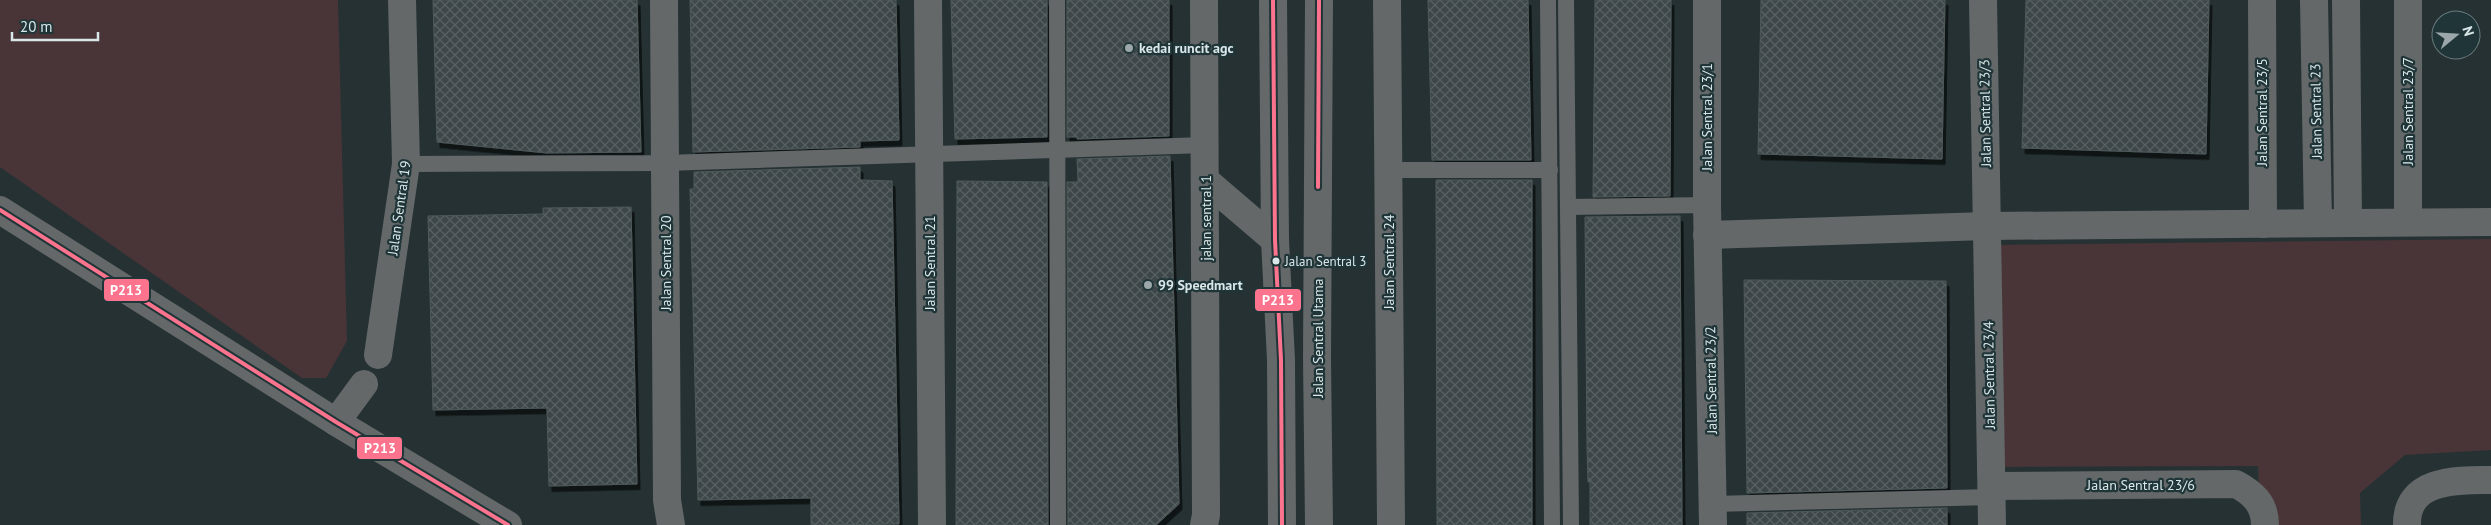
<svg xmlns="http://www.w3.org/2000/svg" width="2491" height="525" viewBox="0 0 2491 525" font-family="'PT Sans',sans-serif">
	<defs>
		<pattern id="building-cross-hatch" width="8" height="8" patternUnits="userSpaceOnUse" patternTransform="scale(1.25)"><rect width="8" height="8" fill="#3c4648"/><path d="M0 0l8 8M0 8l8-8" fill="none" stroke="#586162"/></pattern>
		<filter id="shadow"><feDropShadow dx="3" dy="5.5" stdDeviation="0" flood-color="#0009"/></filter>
	</defs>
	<rect width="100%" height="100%" fill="#253132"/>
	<!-- green -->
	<g fill="#493538">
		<path d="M0,0H338L347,341L326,378H302L0,167Z"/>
		<path d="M2491,239V450L2405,455L2360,493L2361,525H2260L2258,466L1994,467L1988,245Z"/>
	</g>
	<!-- building -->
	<g fill="url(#building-cross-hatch)" stroke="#4f5a5b" filter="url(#shadow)">
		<path d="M433,0H637L641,152L547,153L437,142Z"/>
		<path d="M690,0H896L899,140L860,141V147L693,152Z"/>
		<path d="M951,0H1047V137L955,139Z"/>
		<path d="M1067,0H1169V136L1077,139V137H1067Z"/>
		<path d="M1428,0H1528L1531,160H1432Z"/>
		<path d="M1595,0H1671L1670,196L1593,197Z"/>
		<path d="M1761,0H1945L1942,159L1758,154Z"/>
		<path d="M2026,0H2209L2206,154L2022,148Z"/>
		<path d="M1170,156L1179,504L1156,525H1068L1067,182H1078L1077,159Z"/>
		<path d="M860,167V180L892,181L899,524L811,525V498L698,500L690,189H694V172Z"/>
		<path d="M1436,180H1532V525H1437Z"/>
		<path d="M957,181L1047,182L1048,525H956Z"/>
		<path d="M631,207L637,484L549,486L547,408L433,410L428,216L543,214V208Z"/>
		<path d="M1680,216L1682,525H1590V482H1588L1587,448L1585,217Z"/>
		<path d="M1744,280L1946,281L1947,488L1747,493Z"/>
		<path d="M1947,508V525H1747V513Z"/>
	</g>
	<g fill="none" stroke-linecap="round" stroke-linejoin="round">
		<!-- service -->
		<g stroke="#646869" stroke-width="16">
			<path d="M1057,0L1058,525"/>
			<path d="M1548,0L1552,525"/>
			<path d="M1566,0L1571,525"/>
			<path d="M406,164L666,163L1205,145"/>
			<path d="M1388,170H1550"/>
			<path d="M1568,207L1707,205"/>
			<path d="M1713,504L1992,497"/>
		</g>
		<!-- minor -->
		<g stroke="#646869" stroke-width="28">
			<path d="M664,0L667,500L671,525"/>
			<path d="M928,0L932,525"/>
			<path d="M1387,0L1391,525"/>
			<path d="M1707,0V205L1713,525"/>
			<path d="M1983,0L1992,525"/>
			<path d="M2262,0L2263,224"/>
			<path d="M2314,0L2318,223"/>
			<path d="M2346,0L2348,223"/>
			<path d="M2408,0V222"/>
			<path d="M1206,181L1275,240"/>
			<path d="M0,210L336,422L508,525"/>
			<path d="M1707,235L1986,226L2491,222"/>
			<path d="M378,355L406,164L402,0"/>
			<path d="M336,422L364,384"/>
			<path d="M1992,486L2236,484C2253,493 2265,504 2265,525"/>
			<path d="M1204,525L1206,515L1204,0"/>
			<path d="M2407,525C2406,478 2459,480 2491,480"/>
		</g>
		<!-- tertiary -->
		<g stroke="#646869" stroke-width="28">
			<path d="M1273,0L1275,240L1281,360L1282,525"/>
			<path d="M1319,525L1317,359L1319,0"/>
		</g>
		<!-- bus-1 casing -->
		<g stroke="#1f3538" stroke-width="8">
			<g id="bus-1">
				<path d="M1273,0L1275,240L1281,360L1282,525"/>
				<path d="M1318,187L1319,0"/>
				<path d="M0,210L336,422L508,525"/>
			</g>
		</g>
		<!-- bus-1 -->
		<use href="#bus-1" stroke="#fc738d" stroke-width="4"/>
	</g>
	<!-- markers -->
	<g fill="#9ba7a9" stroke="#1f3538" stroke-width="2">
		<circle cx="1129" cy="48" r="5"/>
		<circle cx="1148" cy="285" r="5"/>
	</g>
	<circle fill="#dae7e9" stroke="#1f3538" stroke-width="2" cx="1276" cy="261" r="4.5"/>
	<g text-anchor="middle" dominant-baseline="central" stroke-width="4.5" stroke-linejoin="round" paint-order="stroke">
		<!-- bus labels -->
		<g font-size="13" fill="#dae7e9" stroke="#1f3538" text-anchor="start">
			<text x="1285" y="261">Jalan Sentral 3</text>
		</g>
		<!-- poi labels -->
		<g font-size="14" font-weight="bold" fill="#dae7e9" stroke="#1f3538" text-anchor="start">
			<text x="1139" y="48">kedai runcit agc</text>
			<text x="1158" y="285">99 Speedmart</text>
		</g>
		<!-- street labels -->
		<g font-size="14" fill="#dae7e9" stroke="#1f3538">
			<text transform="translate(2316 111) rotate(-91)">Jalan Sentral 23</text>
			<text transform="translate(2408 111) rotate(-90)">Jalan Sentral 23/7</text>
			<text transform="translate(2262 112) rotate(-90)">Jalan Sentral 23/5</text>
			<text transform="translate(1985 113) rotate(-91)">Jalan Sentral 23/3</text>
			<text transform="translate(1707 117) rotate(-90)">Jalan Sentral 23/1</text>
			<text transform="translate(399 208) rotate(-82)">Jalan Sentral 19</text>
			<text transform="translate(1206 218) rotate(-90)">jalan sentral 1</text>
			<text transform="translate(1389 262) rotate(-90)">Jalan Sentral 24</text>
			<text transform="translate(666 263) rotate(-90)">Jalan Sentral 20</text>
			<text transform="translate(930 263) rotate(-90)">Jalan Sentral 21</text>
			<text transform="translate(1318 338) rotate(-90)">Jalan Sentral Utama</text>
			<text transform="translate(1989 375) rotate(-91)">Jalan Sentral 23/4</text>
			<text transform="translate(1711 380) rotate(-91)">Jalan Sentral 23/2</text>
			<text x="2141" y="485">Jalan Sentral 23/6</text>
		</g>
	</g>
	<g stroke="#1f3538" stroke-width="2">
		<rect x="103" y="278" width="47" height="24" rx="5" fill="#fc738d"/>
		<rect x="1254" y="288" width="48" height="24" rx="5" fill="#fc738d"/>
		<rect x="356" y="436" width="47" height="24" rx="5" fill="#fc738d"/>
	</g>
	<g font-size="14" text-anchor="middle" font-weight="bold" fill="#fff">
		<text x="126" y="295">P213</text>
		<text x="1278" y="305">P213</text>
		<text x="380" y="453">P213</text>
	</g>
	<!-- north arrow -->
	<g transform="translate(2456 35) rotate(72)"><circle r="24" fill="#1f3538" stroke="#6a7c7f"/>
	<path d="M0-4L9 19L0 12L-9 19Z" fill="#9ba7a9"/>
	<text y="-8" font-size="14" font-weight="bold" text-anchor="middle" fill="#dae7e9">N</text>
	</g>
	<!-- scale -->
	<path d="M12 32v8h86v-8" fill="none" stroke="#dae7e9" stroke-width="2.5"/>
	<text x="20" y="32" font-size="15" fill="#dae7e9" stroke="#1f3538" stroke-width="4" paint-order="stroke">20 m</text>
</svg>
